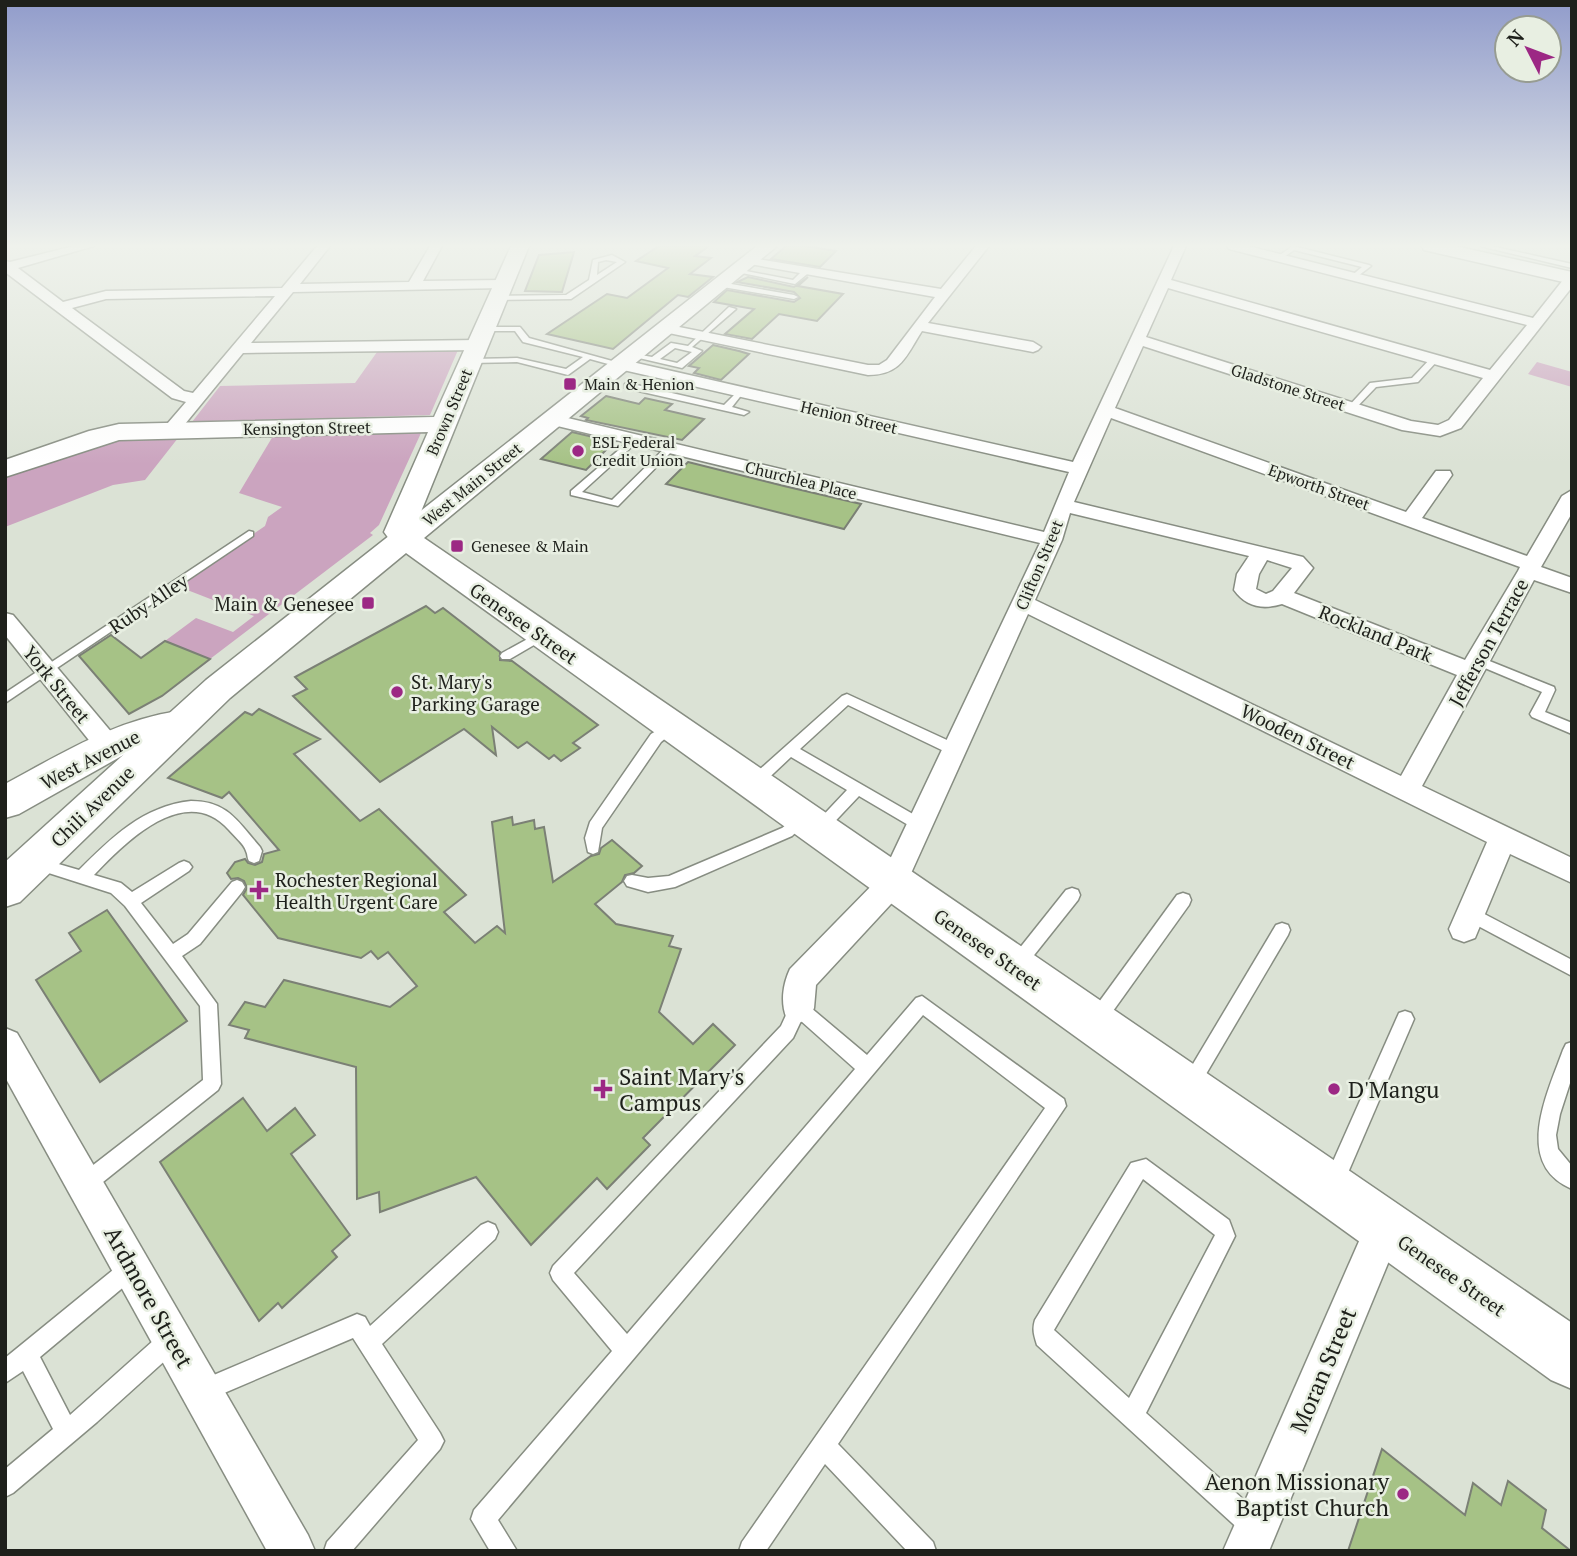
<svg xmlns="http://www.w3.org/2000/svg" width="1577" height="1556" viewBox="0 0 1577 1556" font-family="'PT Serif',serif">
	<rect width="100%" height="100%" fill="#dbe2d5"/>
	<!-- green -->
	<g fill="#cba4bf">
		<path d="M458,350L430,415L192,422L220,386L355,383L377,352Z"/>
		<path d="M1537,362L1572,372V387L1528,374Z"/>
		<path d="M421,433L379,525L370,533L373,535L210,659L165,641L196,618L233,632L254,616L177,586L265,526L268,517L282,507L239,493L273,436Z"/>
		<path d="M178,438L145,480L113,485L5,527V475L101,440Z"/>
	</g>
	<!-- building -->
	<g fill="#a6c286" stroke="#7b8075" stroke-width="2">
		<path d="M659,246H709L695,256L711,258L690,274L713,277L688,297L678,295L613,349L547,334L607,294L627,298L668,268L636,261Z"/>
		<path d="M786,246H805L836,251L820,267L771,259Z"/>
		<path d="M574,252L562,292L525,291L539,255Z"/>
		<path d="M748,277L794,287L808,277L798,286L843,294L817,321L779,314L752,339L725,334L754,309L714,302L727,290L794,302L800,298L794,292L737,282Z"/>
		<path d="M713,345L739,351L749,354L721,380L694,373L699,368L689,366Z"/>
		<path d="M606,396L639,404L645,398L672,404L665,410L704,419L682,440L586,420L588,418L581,416Z"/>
		<path d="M572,432L614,442L586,470L541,459Z"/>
		<path d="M688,462L784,486L861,504L844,529L666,484Z"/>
		<path d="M426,606L435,613L443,608L500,652V660L512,661L598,725L573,743L580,748L561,761L554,755L549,759L527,742L518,748L492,727L496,755L464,729L380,782L293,696L307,689L295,677Z"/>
		<path d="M111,635L141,658L165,641L210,659L162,696L129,714L79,656Z"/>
		<path d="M259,709L320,739L294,754L360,821L379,809L466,895L444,912L475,943L497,926L505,933L492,822L512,817L513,825L534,820L535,829L544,827L553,882L591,856L599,854L601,848L612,840L642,866L634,873L625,875L622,882L595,904L616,924L673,936L669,946L681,949L659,1012L693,1044L713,1024L735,1045L643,1138L650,1145L607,1189L597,1178L531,1245L476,1177L380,1212L379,1192L357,1199L356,1067L245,1038L249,1030L229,1025L245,1002L265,1007L284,980L390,1007L417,986L388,952L378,959L371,951L361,958L278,938L243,895L247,888L244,881L238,878L231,879L227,873L235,862L245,859L248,863L255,865L262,862L264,854L279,850L229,792L222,798L168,778L245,712L252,715Z"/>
		<path d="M107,910L187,1021L100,1082L36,980L81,951L69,933Z"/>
		<path d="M243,1098L267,1131L295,1108L315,1135L291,1154L350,1235L332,1251L337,1257L282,1308L278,1303L259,1321L160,1162Z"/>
		<path d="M1382,1449L1465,1515L1473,1483L1501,1505L1508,1481L1546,1510L1542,1528L1571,1551H1348Z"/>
	</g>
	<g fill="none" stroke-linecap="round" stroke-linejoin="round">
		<!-- lane casing -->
		<g stroke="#878d82" stroke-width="3">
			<g id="lane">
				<path d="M1293,246L1369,265L1371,266L1354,279L1350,277L1362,267L1294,250L1281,259H1277V257Z"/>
				<path d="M1480,246H1491L1572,264V268Z"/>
				<path d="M612,255L625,262L571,299L497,300L493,298L497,296L566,295L589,280L593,260ZM606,260L617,262L597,275L598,262Z"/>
				<path d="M805,268L812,270L795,284L732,271L736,269L793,280Z"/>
				<path d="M720,282L794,295L798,297L794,299L717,286L716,284Z"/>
				<path d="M729,307L736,309L692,347L702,351L682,368L626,355L630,353L652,357L671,343L688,346ZM675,348L692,352L677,363L660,359Z"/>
				<path d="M484,327H520L529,338L623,364L619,367L590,359L568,375L517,362L468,363L467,361L471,359L517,358L566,369L583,357L523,342L515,331H481L480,329Z"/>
				<path d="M1432,357L1439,359L1418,382L1376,387L1354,410L1347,408L1370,383L1412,378Z"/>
				<path d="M628,383L724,405L739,390L743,393L732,407L749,412L744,415L625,388V384Z"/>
				<path d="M635,436L640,439L638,441L582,492L612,500L667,446L675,448L618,506L571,495V491Z"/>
				<path d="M249,531L253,532V536L5,703V693Z"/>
				<path d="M542,631L548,635L546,638L510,659H502L500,656L502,653Z"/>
				<path d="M1477,656L1554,687L1555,690L1545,712L1572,723V734L1532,717L1530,714L1542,692L1473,663L1471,660L1473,657Z"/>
				<path d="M847,694L960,746L962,750L960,754H950L848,705L800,749L925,821L927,825L925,829H915L859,796L824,833H814L812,829L814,825L847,790L791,757L759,787H749L747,783L749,779L842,696Z"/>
				<path d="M672,722L679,727L661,742L602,828L598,852L593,854L588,852L585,838L590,822L651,734Z"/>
				<path d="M191,801C228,801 238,822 260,847L262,851L259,861L254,863L249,861C247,858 248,855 246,851C244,844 234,836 229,830C186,781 125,842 94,875L121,883L132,892L179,863L184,861L189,863L192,867L189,871L141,903L173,944L188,934L232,882L237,880L242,882L245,887L242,892L200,944L182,956L217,1004L221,1084L218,1090L93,1190L86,1193L79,1190L76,1183L79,1176L203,1080L200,1006L125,906L111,893L33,868L30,864L33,860L38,858L79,870C111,838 143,806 191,801Z"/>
				<path d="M803,813L808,815L810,819L792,836L675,887L648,892L627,886L624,881L627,876L632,875L648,878L669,876L782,828Z"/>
				<path d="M1072,888L1078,890L1080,895L1078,900L1023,969L1017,971L1011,969L1009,964L1011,959L1066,890Z"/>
				<path d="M1183,893L1189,895L1191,900L1189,905L1103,1025L1097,1027L1091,1025L1088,1019L1091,1013L1177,895Z"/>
				<path d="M1471,907L1572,960V976L1465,919L1463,914L1465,909Z"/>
				<path d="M1282,923L1288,925L1290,930L1288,935L1196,1091L1190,1094L1184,1091L1181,1085L1184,1079L1276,925Z"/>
				<path d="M922,996L1064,1099L1066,1106L838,1444L933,1542L936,1551H907L825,1464L766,1551H739L742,1542L1045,1108L923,1015L498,1520L517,1551H490L471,1519L474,1510L612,1351L553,1280L550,1273L553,1266L781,1026L792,1002L798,1000L804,1002L867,1055L916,998ZM801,1021L855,1069L627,1334L574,1273L793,1038Z"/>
				<path d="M1405,1011L1411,1013L1414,1019L1341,1189L1334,1192L1327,1189L1324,1182L1327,1175L1399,1013Z"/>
				<path d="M1572,1042V1077L1560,1114L1556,1135L1558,1149L1572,1166V1189C1512,1164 1548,1092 1563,1050L1566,1044Z"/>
				<path d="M1146,1159L1229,1220L1235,1236L1146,1413L1261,1515L1264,1524L1261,1533L1252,1536L1243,1533L1037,1345C1034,1335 1032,1330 1035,1320L1131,1163ZM1143,1179L1215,1235L1129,1398L1054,1330Z"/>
				<path d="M488,1222L495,1225L498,1232L495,1239L382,1344L440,1433L444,1441L440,1449L352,1551H324L327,1542L418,1440L353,1338L203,1402L195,1399L192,1391L195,1383L357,1314L365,1317L370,1326L481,1225Z"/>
				<path d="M131,1258L138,1261L141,1268L138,1275L40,1357L70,1415L163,1332L171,1329L179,1332L182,1340L179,1348L97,1422L13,1493L5,1497V1469L53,1429L23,1371L5,1383V1358L124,1261Z"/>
			</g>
		</g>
		<!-- street casing -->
		<g stroke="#878d82" stroke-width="3">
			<g id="street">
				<path d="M74,246H94L18,268L63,302L106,291L282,288L317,246H330L300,284L409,282L430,246H442L423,281L503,280L510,284L503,288L293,292L251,343L478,340L486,345L478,350L243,353L176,435L170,436L161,431L186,402L172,398L5,272V261L10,262ZM275,296L193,393L184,391L72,308L106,299Z"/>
				<path d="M976,246H989L928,323L1033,342L1041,347L1038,350L1033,352L922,331C906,356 901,375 868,375L664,332L657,328L664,324L868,365H879L887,360L935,297L750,264L743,260L745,257L941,289Z"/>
				<path d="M1174,246H1186L1171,280L1490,370L1527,325L1229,249L1227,246H1248L1533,318L1567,275L1572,274V287L1461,428L1440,436L1402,430L1143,346L1115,408L1406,512L1436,471H1450L1452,475L1422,518L1527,556L1562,496L1572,490V513L1541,567L1572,578V593L1534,580L1422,786L1572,858V883L1510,854L1475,938L1464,942L1453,938L1449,929L1487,842L1028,614L903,891L816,985L814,1008L809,1019L798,1023L787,1019C780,1003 783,984 790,969L883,874L1040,543L545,423L542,419L551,414L1044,532L1069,472L619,369L611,364L619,359L1073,462ZM1168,288L1483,378L1449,420L1438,425L1411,421L1146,337ZM1111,418L1520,567L1518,571L1465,660L1294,593L1313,568L1303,557L1074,502ZM1070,513L1249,556L1237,574L1234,590C1246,607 1263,610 1282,604L1457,675L1401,776L1035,600L1062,540ZM1267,560L1292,568L1273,591L1266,594L1256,589L1259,574Z"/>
				<path d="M5,613L13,615L118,740L122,747L118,754L109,756L100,754L5,635Z"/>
				<path d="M5,1028L17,1033L308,1535L315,1551H267L5,1077Z"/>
				<path d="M1384,1208L1397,1214L1403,1227L1269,1551H1223L1371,1214Z"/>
			</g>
		</g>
		<!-- secondary casing -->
		<g stroke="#878d82" stroke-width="3">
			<g id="secondary">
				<path d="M511,246H529L416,524L414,531L419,538L414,544C399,548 393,545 384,532L428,432L119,440L5,477V460L89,431L119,424L434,417Z"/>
				<path d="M1422,246H1455L1572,272V284L1424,250Z"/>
				<path d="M179,711L192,715L197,724L192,733L161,740L127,753L19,814L5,818V784C61,754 115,720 179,711Z"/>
			</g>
		</g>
		<!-- primary casing -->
		<g stroke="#878d82" stroke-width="3">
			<path id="primary" d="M757,246H777L424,538L1572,1323V1389L1551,1380L406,553L230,698L20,902L5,907V862L206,680Z"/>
		</g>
		<!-- lane -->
		<use href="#lane" fill="#fff" fill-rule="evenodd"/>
		<!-- street -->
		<use href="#street" fill="#fff" fill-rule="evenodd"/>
		<!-- secondary -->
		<use href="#secondary" fill="#fff" fill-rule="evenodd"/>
		<!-- primary -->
		<use href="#primary" fill="#fff" fill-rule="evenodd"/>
	</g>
	<!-- sky -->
	<linearGradient id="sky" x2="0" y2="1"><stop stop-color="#919ccb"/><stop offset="0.53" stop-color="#eff2ec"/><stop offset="1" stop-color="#eff2ec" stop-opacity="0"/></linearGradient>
	<rect width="1577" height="464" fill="url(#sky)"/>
	<!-- markers -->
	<g fill="#9c2884" stroke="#e8efe2" stroke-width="2.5">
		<rect x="563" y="377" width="14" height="14" rx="3.5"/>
		<circle cx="578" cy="451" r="7"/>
		<rect x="450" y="539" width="14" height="14" rx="3.5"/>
		<rect x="361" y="596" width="14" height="14" rx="3.5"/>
		<circle cx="397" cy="692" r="7"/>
		<path d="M255.5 879.5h7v7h7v7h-7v7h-7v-7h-7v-7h7z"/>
		<path d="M599.5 1078.5h7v7h7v7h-7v7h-7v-7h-7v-7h7z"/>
		<circle cx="1334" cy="1089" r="7"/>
		<circle cx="1403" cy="1494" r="7"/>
	</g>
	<g text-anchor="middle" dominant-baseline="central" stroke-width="5" stroke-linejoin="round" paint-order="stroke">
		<!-- far-poi labels -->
		<g font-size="16" fill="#1e201b" stroke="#e8efe2" text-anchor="start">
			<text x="584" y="384">Main &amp; Henion</text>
			<text x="592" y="442">ESL Federal<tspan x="592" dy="18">Credit Union</tspan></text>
			<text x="471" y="546">Genesee &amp; Main</text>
		</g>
		<!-- far-street labels -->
		<g font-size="16" fill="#1e201b" stroke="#e8efe2">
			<text transform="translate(1288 387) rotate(18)">Gladstone Street</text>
			<text transform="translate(449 412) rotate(-67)">Brown Street</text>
			<text transform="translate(849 417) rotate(13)">Henion Street</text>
			<text transform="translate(307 428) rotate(-1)">Kensington Street</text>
			<text transform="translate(801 480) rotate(14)">Churchlea Place</text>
			<text transform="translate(472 484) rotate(-39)">West Main Street</text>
			<text transform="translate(1319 487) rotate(20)">Epworth Street</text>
			<text transform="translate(1039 565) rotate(-67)">Clifton Street</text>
		</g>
		<!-- street labels -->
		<g font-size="19" fill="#1e201b" stroke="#e8efe2">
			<text transform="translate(148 603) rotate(-34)">Ruby Alley</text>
			<text transform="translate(524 623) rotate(35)">Genesee Street</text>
			<text transform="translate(1376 633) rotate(22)">Rockland Park</text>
			<text transform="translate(1488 642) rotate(-61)">Jefferson Terrace</text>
			<text transform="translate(57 684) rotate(51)">York Street</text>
			<text transform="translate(1298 736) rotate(26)">Wooden Street</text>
			<text transform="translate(90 759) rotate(-27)">West Avenue</text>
			<text transform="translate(92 806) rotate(-44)">Chili Avenue</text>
			<text transform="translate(988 949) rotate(35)">Genesee Street</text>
			<text transform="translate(1452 1275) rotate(35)">Genesee Street</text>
		</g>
		<!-- poi labels -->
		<g font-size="19" fill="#1e201b" stroke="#e8efe2" text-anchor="start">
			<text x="354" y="603" text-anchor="end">Main &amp; Genesee</text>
			<text x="411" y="681">St. Mary's<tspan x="411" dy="22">Parking Garage</tspan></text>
			<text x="275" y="879">Rochester Regional<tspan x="275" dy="22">Health Urgent Care</tspan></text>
		</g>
		<!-- near-poi labels -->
		<g font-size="23" fill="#1e201b" stroke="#e8efe2" text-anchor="start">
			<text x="619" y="1076">Saint Mary's<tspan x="619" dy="26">Campus</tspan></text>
			<text x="1348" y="1089">D'Mangu</text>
			<text x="1389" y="1481" text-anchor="end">Aenon Missionary<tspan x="1389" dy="26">Baptist Church</tspan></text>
		</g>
		<!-- near-street labels -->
		<g font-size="23" fill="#1e201b" stroke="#e8efe2">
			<text transform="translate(149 1297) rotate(61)">Ardmore Street</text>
			<text transform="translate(1323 1370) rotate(-67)">Moran Street</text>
		</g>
	</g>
	<!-- border -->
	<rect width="1577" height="1556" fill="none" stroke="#1e201b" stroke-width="14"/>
	<!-- north arrow -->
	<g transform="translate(1528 49) rotate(312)"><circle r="33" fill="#e8efe2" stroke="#979c92" stroke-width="2"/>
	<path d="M0-5L12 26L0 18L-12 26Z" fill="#9c2884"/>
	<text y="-10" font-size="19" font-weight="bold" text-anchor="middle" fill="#1e201b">N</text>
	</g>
</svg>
